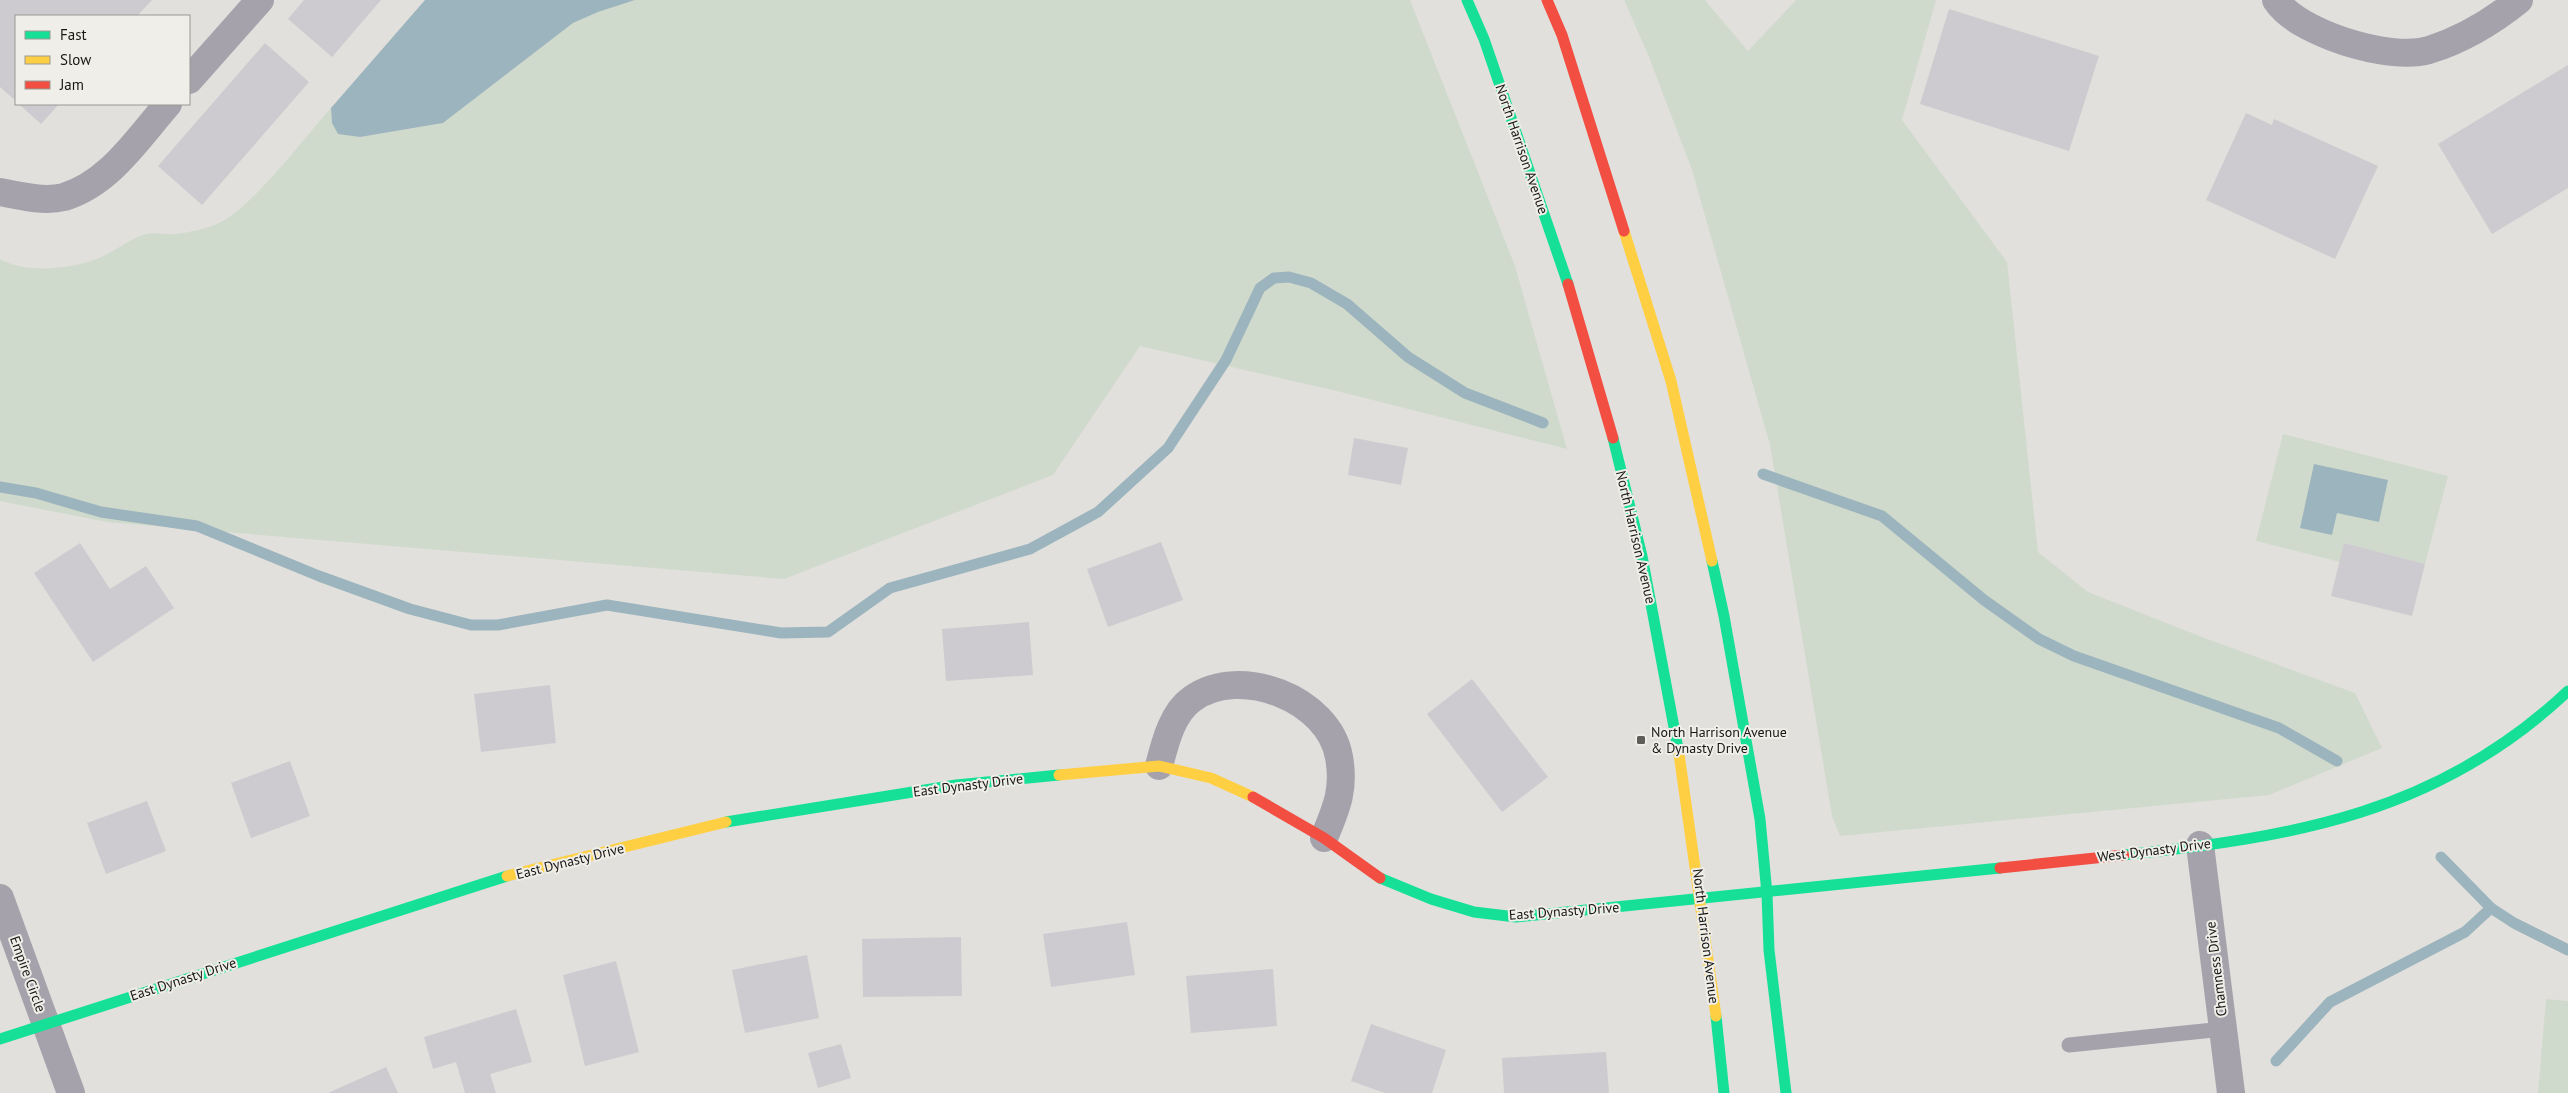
<svg xmlns="http://www.w3.org/2000/svg" width="2568" height="1093" viewBox="0 0 2568 1093" font-family="'PT Sans',sans-serif">
	<rect width="100%" height="100%" fill="#e1e0dc"/>
	<!-- green -->
	<g fill="#d0dacc">
		<path d="M635,0H1410L1515,266L1567,449L1341,392L1140,346L1053,475L784,579L107,522L0,501V259C25,274 73,269 99,258C114,252 128,240 143,235C153,231 163,235 173,234C188,233 207,229 221,222C254,205 304,138 331,108L332,123L360,137L443,123L573,23L598,12Z"/>
		<path d="M1624,0H1705L1748,51L1796,0H1936L1902,120L2007,262L2038,552L2088,592L2202,637L2355,693L2382,748L2269,795L1840,836L1832,816L1770,445L1692,170L1649,57Z"/>
		<path d="M2283,434L2448,476L2425,564L2344,543L2340,562L2256,541Z"/>
		<path d="M2546,999L2568,1001V1093H2538Z"/>
	</g>
	<!-- water -->
	<g fill="#9cb4bd">
		<path d="M425,0H635L598,12L573,23L443,123L360,137L338,134L332,123L331,108Z"/>
		<path d="M2314,464L2388,480L2379,522L2337,513L2332,535L2300,528Z"/>
	</g>
	<g fill="none" stroke-linecap="round" stroke-linejoin="round">
		<!-- stream -->
		<g stroke="#9cb4bd" stroke-width="11">
			<path d="M1763,474L1882,516L1984,600L2039,639L2074,656L2279,728L2337,761"/>
			<path d="M0,487L36,493L101,512L197,526L319,576L410,609L471,625H498L607,605L781,633L828,632L890,588L1030,549L1098,512L1168,448L1226,360L1260,288L1274,278L1289,277L1311,283L1347,304L1408,357L1465,393L1543,423"/>
			<path d="M2441,857L2491,908L2514,923L2568,950"/>
			<path d="M2276,1061L2330,1002L2465,932L2491,908"/>
		</g>
	</g>
	<!-- building -->
	<g fill="#cdcbcf">
		<path d="M0,0H152L137,16H16V101L0,87Z"/>
		<path d="M304,0H381L332,57L288,19Z"/>
		<path d="M1949,9L2099,56L2069,151L1920,104Z"/>
		<path d="M265,43L309,82L202,205L158,166Z"/>
		<path d="M2568,65V188L2492,234L2438,144Z"/>
		<path d="M19,104H59L41,124Z"/>
		<path d="M2246,113L2272,125L2274,119L2378,166L2335,259L2206,200Z"/>
		<path d="M1354,438L1408,448L1401,485L1348,475Z"/>
		<path d="M1161,542L1183,600L1108,627L1087,569Z"/>
		<path d="M80,543L110,589L146,566L174,608L93,662L34,573Z"/>
		<path d="M2344,543L2425,564L2412,616L2331,596Z"/>
		<path d="M1029,622L1033,675L946,681L942,629Z"/>
		<path d="M1472,679L1548,777L1502,812L1427,714Z"/>
		<path d="M550,685L556,743L481,752L474,694Z"/>
		<path d="M290,761L310,816L251,838L231,783Z"/>
		<path d="M147,801L166,851L106,874L87,823Z"/>
		<path d="M1127,922L1135,975L1051,987L1043,934Z"/>
		<path d="M961,937L962,996L863,997L862,939Z"/>
		<path d="M807,955L819,1018L745,1033L732,970Z"/>
		<path d="M616,961L639,1052L585,1066L563,975Z"/>
		<path d="M1273,969L1277,1026L1191,1033L1186,976Z"/>
		<path d="M516,1009L532,1062L490,1074L496,1093H465L456,1062L433,1069L424,1037Z"/>
		<path d="M1371,1024L1446,1050L1432,1093H1385L1351,1081Z"/>
		<path d="M841,1044L851,1078L818,1088L808,1053Z"/>
		<path d="M1606,1052L1609,1093H1504L1502,1058Z"/>
		<path d="M386,1067L398,1093H328Z"/>
	</g>
	<g fill="none" stroke-linecap="round" stroke-linejoin="round">
		<!-- lane -->
		<path stroke="#a5a2ac" stroke-width="15" d="M2069,1045L2223,1029"/>
		<!-- street -->
		<g stroke="#a5a2ac" stroke-width="28">
			<path d="M2276,0C2288,18 2312,29 2332,37C2358,47 2401,58 2429,50C2461,40 2493,21 2519,0"/>
			<path d="M189,80L260,0"/>
			<path d="M0,192C20,196 44,202 64,197C110,183 138,138 168,104"/>
			<path d="M1159,766C1165,743 1172,713 1192,699C1240,664 1329,699 1339,757C1345,790 1336,809 1324,838"/>
			<path d="M2200,845L2231,1093"/>
			<path d="M0,898L71,1093"/>
		</g>
		<!-- fast -->
		<g stroke="#16e098" stroke-width="11">
			<path d="M1467,0L1484,39L1568,284"/>
			<path d="M1613,438L1642,556L1679,754"/>
			<path d="M1712,561L1724,616L1760,819L1767,894L1769,950L1786,1093"/>
			<path d="M726,822L956,785L1059,775"/>
			<path d="M2124,855C2294,837 2439,813 2568,691"/>
			<path d="M1380,878L1431,899L1474,912L1516,917L2000,868"/>
			<path d="M1716,1016L1724,1093"/>
			<path d="M0,1039L507,876"/>
		</g>
		<!-- slow -->
		<g stroke="#ffcf43" stroke-width="11">
			<path d="M1624,231L1671,381L1712,561"/>
			<path d="M1679,754L1716,1016"/>
			<path d="M1059,775L1159,766L1211,778L1253,797"/>
			<path d="M507,876L726,822"/>
		</g>
		<!-- jam -->
		<g stroke="#f24e42" stroke-width="11">
			<path d="M1547,0L1562,35L1624,231"/>
			<path d="M1568,284L1613,438"/>
			<path d="M1253,797L1324,838L1380,878"/>
			<path d="M2000,868L2124,855"/>
		</g>
	</g>
	<!-- markers -->
	<rect fill="#5e5d5a" stroke="#f0eee8" stroke-width="2" x="1636" y="735" width="10" height="10" rx="2.5"/>
	<g text-anchor="middle" dominant-baseline="central" stroke-width="4" stroke-linejoin="round" paint-order="stroke">
		<!-- street labels -->
		<g font-size="14" fill="#171614" stroke="#f0eee8">
			<text transform="translate(1522 149) rotate(71)">North Harrison Avenue</text>
			<text transform="translate(1636 537) rotate(77)">North Harrison Avenue</text>
			<text transform="translate(968 785) rotate(-7)">East Dynasty Drive</text>
			<text transform="translate(2154 850) rotate(-7)">West Dynasty Drive</text>
			<text transform="translate(570 861) rotate(-14)">East Dynasty Drive</text>
			<text transform="translate(1564 911) rotate(-4)">East Dynasty Drive</text>
			<text transform="translate(1706 936) rotate(83)">North Harrison Avenue</text>
			<text transform="translate(2216 969) rotate(-97)">Chamness Drive</text>
			<text transform="translate(28 974) rotate(70)">Empire Circle</text>
			<text transform="translate(183 979) rotate(-18)">East Dynasty Drive</text>
		</g>
		<!-- poi labels -->
		<g font-size="14" fill="#171614" stroke="#f0eee8" text-anchor="start">
			<text x="1651" y="732">North Harrison Avenue<tspan x="1651" dy="16">&amp; Dynasty Drive</tspan></text>
		</g>
	</g>
	<!-- legend -->
	<rect x="15" y="15" width="175" height="90" fill="#f0eee8" stroke="#999893"/>
	<rect x="25" y="31" width="25" height="8" fill="#16e098" stroke="#999893"/>
	<text x="60" y="40" font-size="15" fill="#171614">Fast</text>
	<rect x="25" y="56" width="25" height="8" fill="#ffcf43" stroke="#999893"/>
	<text x="60" y="65" font-size="15" fill="#171614">Slow</text>
	<rect x="25" y="81" width="25" height="8" fill="#f24e42" stroke="#999893"/>
	<text x="60" y="90" font-size="15" fill="#171614">Jam</text>
</svg>
